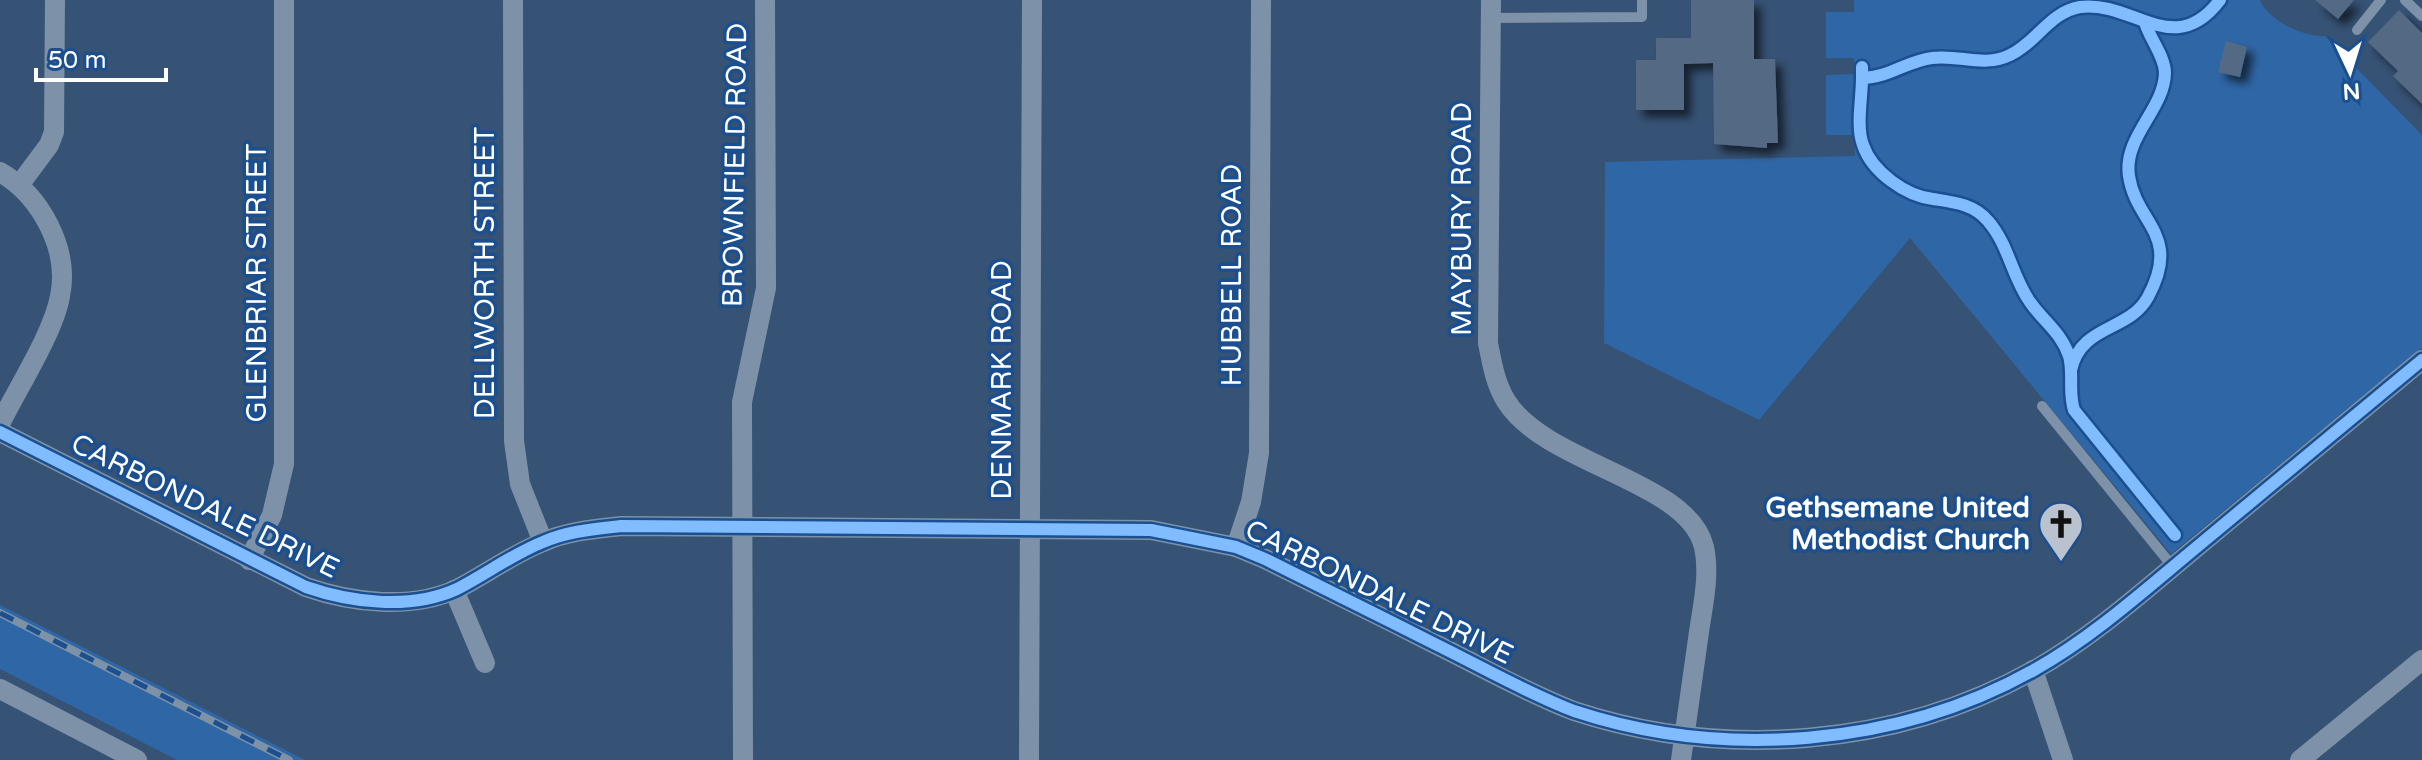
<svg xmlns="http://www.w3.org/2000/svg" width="2422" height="760" viewBox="0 0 2422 760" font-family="'Varela Round',sans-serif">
	<defs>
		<filter id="shadow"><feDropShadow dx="7" dy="7" stdDeviation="4" flood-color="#0009"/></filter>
	</defs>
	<rect width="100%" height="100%" fill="#365274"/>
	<!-- green -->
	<g fill="#2f66a5">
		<path d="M1854,0H2260C2268,20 2304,38 2325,36L2422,135V348L2171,554L1910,238L1759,420L1604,343L1605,162L1855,156L1854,135H1826V75L1854,74V58H1826V12H1854Z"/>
		<path d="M0,605L305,760H177L0,669Z"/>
	</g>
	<!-- building -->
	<g fill="#526984" filter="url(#shadow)">
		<path d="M1691,0H1754V59H1775L1778,143H1767V148L1714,144L1713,63L1684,64V110H1636V60H1656V38H1691Z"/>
		<path d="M2315,0H2354L2338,19Z"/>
		<path d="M2399,10L2422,33V104L2393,76L2398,71L2368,42Z"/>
		<path d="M2226,41L2247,47L2240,77L2218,72Z"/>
	</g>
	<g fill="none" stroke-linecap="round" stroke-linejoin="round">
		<!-- service -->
		<g stroke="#7d92a8" stroke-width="10">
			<path d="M2405,0L2422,16"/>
			<path d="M1491,18L1642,17V0"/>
			<path d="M2357,30L2381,0"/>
			<path d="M2042,406L2173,567"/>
		</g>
		<!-- minor -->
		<g stroke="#7d92a8" stroke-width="20">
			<path d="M513,0L514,441L520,484L543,542"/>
			<path d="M1491,0L1488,343C1492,363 1495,383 1506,401C1546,465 1688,480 1704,547C1710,574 1703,605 1699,632C1693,675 1687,717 1681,760"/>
			<path d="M0,172C40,195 70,249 60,296C54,332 17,389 0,424"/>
			<path d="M20,184L49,145L54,132L55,0"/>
			<path d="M0,432L306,587C352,603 411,610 457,589C486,574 513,554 543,542C568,531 595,529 621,526L1151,530L1236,547L1265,559C1323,588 1380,616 1437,645C1482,667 1527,693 1574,711C1723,760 1897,747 2034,670C2093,637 2146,589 2198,546C2273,484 2347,422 2422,360"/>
			<path d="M1236,547L1251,502L1259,453L1261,0"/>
			<path d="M249,560L272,515L284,464V0"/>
			<path d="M454,590L485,663"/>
			<path d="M2033,670L2063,760"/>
			<path d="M0,689L137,760"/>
			<path d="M743,760L742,402L766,288L765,0"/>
			<path d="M1029,760L1032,0"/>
			<path d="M2300,760L2422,660"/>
		</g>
		<!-- rail casing -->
		<g stroke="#7e92a7" stroke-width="8">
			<path id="rail" d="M0,613L289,760"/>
		</g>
		<!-- rail -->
		<use href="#rail" stroke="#1b4f8f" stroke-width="5" stroke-dasharray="15" stroke-linecap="butt"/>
		<!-- cycleway casing -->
		<g stroke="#1b4f8f" stroke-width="17">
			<g id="cycleway">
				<path d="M1862,67V78C1888,78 1907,61 1932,58C1959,54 1984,68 2010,55C2036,43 2050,12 2080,7C2133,0 2174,61 2220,0"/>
				<path d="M1862,78C1862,98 1856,127 1863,145C1872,172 1906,196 1933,199C1953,202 1974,204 1988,221C2009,245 2012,277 2030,302C2043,321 2061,332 2069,356C2074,374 2068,392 2074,410L2175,535"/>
				<path d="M2071,370C2081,324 2129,332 2148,297C2182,234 2136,224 2129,176C2123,137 2164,110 2165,73C2165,56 2149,38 2145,22"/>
				<path d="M0,432L306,587C352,603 411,610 457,589C486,574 513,554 543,542C568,531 595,529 621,526L1151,530L1236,547L1265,559C1323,588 1380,616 1437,645C1482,667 1527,693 1574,711C1723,760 1897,747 2034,670C2093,637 2146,589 2198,546C2273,484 2347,422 2422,360"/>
			</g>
		</g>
		<!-- cycleway -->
		<use href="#cycleway" stroke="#80bcff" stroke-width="12"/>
	</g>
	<!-- icons -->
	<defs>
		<g id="church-pin" transform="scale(2.3)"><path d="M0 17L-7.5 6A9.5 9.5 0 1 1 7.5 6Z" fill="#b9c2ce" stroke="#1b4f8f"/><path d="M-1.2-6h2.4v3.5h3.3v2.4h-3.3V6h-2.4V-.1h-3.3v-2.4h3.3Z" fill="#111"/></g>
	</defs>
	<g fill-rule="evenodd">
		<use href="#church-pin" x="2061" y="524"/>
	</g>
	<g text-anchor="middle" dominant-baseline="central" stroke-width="7" stroke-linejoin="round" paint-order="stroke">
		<!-- street labels -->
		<g font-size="28" fill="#fff" stroke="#1b4f8f">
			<text transform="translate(735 165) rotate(-89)">BROWNFIELD ROAD</text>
			<text transform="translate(1462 219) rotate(-90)">MAYBURY ROAD</text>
			<text transform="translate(485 273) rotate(-90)">DELLWORTH STREET</text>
			<text transform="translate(1232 275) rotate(-90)">HUBBELL ROAD</text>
			<text transform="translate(257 283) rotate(-90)">GLENBRIAR STREET</text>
			<text transform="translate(1002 380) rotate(-90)">DENMARK ROAD</text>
			<text transform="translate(205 506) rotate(26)">CARBONDALE DRIVE</text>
			<text transform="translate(1379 592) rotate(26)">CARBONDALE DRIVE</text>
		</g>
		<!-- poi labels -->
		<g font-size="28" font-weight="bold" fill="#fff" stroke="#1b4f8f" text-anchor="end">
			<text x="2030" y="508">Gethsemane United<tspan x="2030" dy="32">Methodist Church</tspan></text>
		</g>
	</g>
	<!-- north arrow -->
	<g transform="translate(2350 72) rotate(176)" stroke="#1b4f8f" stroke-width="6" paint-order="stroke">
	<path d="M0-6L14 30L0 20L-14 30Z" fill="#ffffff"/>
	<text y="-12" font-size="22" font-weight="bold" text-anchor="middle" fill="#ffffff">N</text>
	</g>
	<!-- scale -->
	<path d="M36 68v12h130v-12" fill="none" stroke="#ffffff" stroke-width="4"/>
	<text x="48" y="68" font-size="24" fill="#ffffff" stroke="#1b4f8f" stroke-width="6" paint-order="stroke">50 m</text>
</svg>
